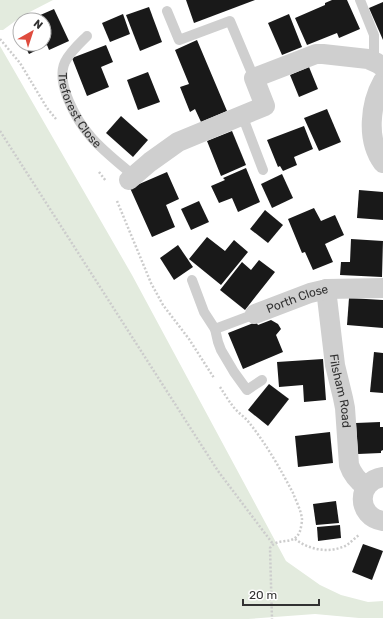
<svg xmlns="http://www.w3.org/2000/svg" width="383" height="619" viewBox="0 0 383 619" font-family="Rubik,sans-serif">
	<rect width="100%" height="100%" fill="#fff"/>
	<!-- green -->
	<g fill="#e3ebde">
		<path d="M0,0H53L22,16L3,30H0Z"/>
		<path d="M0,46L132,275L286,561L320,585L341,595L368,602L383,601V618H359L315,614L248,619H0Z"/>
	</g>
	<!-- building -->
	<g fill="#191919">
		<path d="M186,0H255L194,23Z"/>
		<path d="M332,0H347L360,29L339,38L337,33L307,45L295,18L325,5V3Z"/>
		<path d="M383,2V40L369,8Z"/>
		<path d="M149,7L162,42L140,51L126,15Z"/>
		<path d="M54,9L69,41L49,50L47,45L29,54L24,44H44V20H29Z"/>
		<path d="M123,14L130,34L110,42L102,23Z"/>
		<path d="M289,14L302,47L282,55L268,23Z"/>
		<path d="M197,40L227,111L201,122L195,109L190,112L180,87L189,84L175,50Z"/>
		<path d="M106,45L113,62L101,67L109,87L87,96L72,58Z"/>
		<path d="M309,67L318,89L299,97L290,75Z"/>
		<path d="M148,72L160,102L138,110L127,80Z"/>
		<path d="M327,109L341,142L319,151L304,118Z"/>
		<path d="M121,116L148,140L133,157L106,133Z"/>
		<path d="M304,126L313,149L294,157L297,165L283,171L280,166L278,167L267,140Z"/>
		<path d="M232,131L246,165L221,176L207,141Z"/>
		<path d="M246,168L260,202L238,212L232,198L219,203L211,186L225,180L223,178Z"/>
		<path d="M167,172L179,199L166,205L175,227L152,237L130,188Z"/>
		<path d="M282,174L293,198L272,208L261,184Z"/>
		<path d="M359,190L383,192V220L357,218Z"/>
		<path d="M199,201L209,222L191,230L181,209Z"/>
		<path d="M314,208L321,221L335,215L344,235L325,244L333,262L313,270L305,252L302,253L288,219Z"/>
		<path d="M265,210L283,225L268,243L250,229Z"/>
		<path d="M207,237L225,251L234,240L248,252L221,285L189,259Z"/>
		<path d="M351,239L383,241L382,277L340,275L341,262H350Z"/>
		<path d="M178,245L193,267L174,280L160,258Z"/>
		<path d="M259,260L275,272L245,310L220,290L242,262L251,270Z"/>
		<path d="M349,298L383,300V328L347,325Z"/>
		<path d="M271,320L278,324L281,329L276,335L283,352L243,369L228,333L256,322L258,325Z"/>
		<path d="M374,352L383,353V393L370,392Z"/>
		<path d="M323,359L326,400L304,402L303,385L279,387L277,362Z"/>
		<path d="M269,384L289,399L268,426L248,410Z"/>
		<path d="M380,422V427H383V450L381,451V453L358,454L356,423Z"/>
		<path d="M330,432L333,463L298,467L295,436Z"/>
		<path d="M336,501L339,523L316,525L313,504Z"/>
		<path d="M340,525L341,538L318,541L317,527Z"/>
		<path d="M363,544L383,551L372,580L352,572Z"/>
	</g>
	<g fill="none" stroke-linecap="round" stroke-linejoin="round">
		<!-- path -->
		<g stroke="#ccc" stroke-width="2.5" stroke-dasharray="2 2" stroke-linecap="butt">
			<path d="M0,39L20,63L47,108L56,119"/>
			<path d="M0,131L218,471L273,544"/>
			<path d="M99,172L106,181"/>
			<path d="M117,201L151,283L163,305L189,339L214,378"/>
			<path d="M220,387C224,393 228,400 232,405C236,411 242,415 247,420C265,442 280,468 293,493C296,501 301,510 302,519C302,522 301,528 300,531C294,547 278,536 270,548L272,619"/>
			<path d="M295,539C309,550 330,554 347,545C351,542 355,538 359,535"/>
		</g>
		<!-- lane -->
		<g stroke="#cfcfcf" stroke-width="10">
			<path d="M360,0L374,35V62"/>
			<path d="M167,11L179,40L230,21L254,78"/>
			<path id="s1" d="M87,36C79,44 70,52 65,62C55,83 77,121 91,137C103,151 119,163 134,176"/>
			<path d="M242,115L263,170"/>
			<path d="M192,280L204,312L215,329L218,342L221,350L234,372L247,390L262,380"/>
			<path d="M215,329L255,314"/>
		</g>
		<!-- street -->
		<g stroke="#cfcfcf" stroke-width="20">
			<path d="M383,81C370,104 366,140 383,163"/>
			<path d="M129,180L150,162L178,142L265,106L254,78L316,54H323L368,59L377,63L383,67"/>
			<path id="s2" d="M326,289L335,365L343,398L345,408L349,465C352,474 358,481 366,487"/>
			<path id="s3" d="M255,314L310,293L327,289L383,288"/>
			<path d="M383,477C356,481 356,517 383,521"/>
		</g>
	</g>
	<g text-anchor="middle" dominant-baseline="central" stroke-width="4" stroke-linejoin="round" paint-order="stroke">
		<!-- street labels -->
		<g font-size="12" fill="#323232" stroke="#fff">
			<text stroke="none"><textPath href="#s1" startOffset="87">Treforest Close</textPath></text>
			<text stroke="none"><textPath href="#s3" startOffset="45">Porth Close</textPath></text>
			<text stroke="none"><textPath href="#s2" startOffset="103">Filsham Road</textPath></text>
		</g>
	</g>
	<!-- north arrow -->
	<g transform="translate(32 32) rotate(39)"><circle r="19" fill="#ffffff" stroke="#adadad"/>
	<path d="M0-3L7 15L0 10L-7 15Z" fill="#df4c3e"/>
	<text y="-6" font-size="11" font-weight="bold" text-anchor="middle" fill="#323232">N</text>
	</g>
	<!-- scale -->
	<path d="M243 599v6h76v-6" fill="none" stroke="#323232" stroke-width="2"/>
	<text x="249" y="599" font-size="12" fill="#323232" stroke="#ffffff" stroke-width="3" paint-order="stroke">20 m</text>
</svg>
